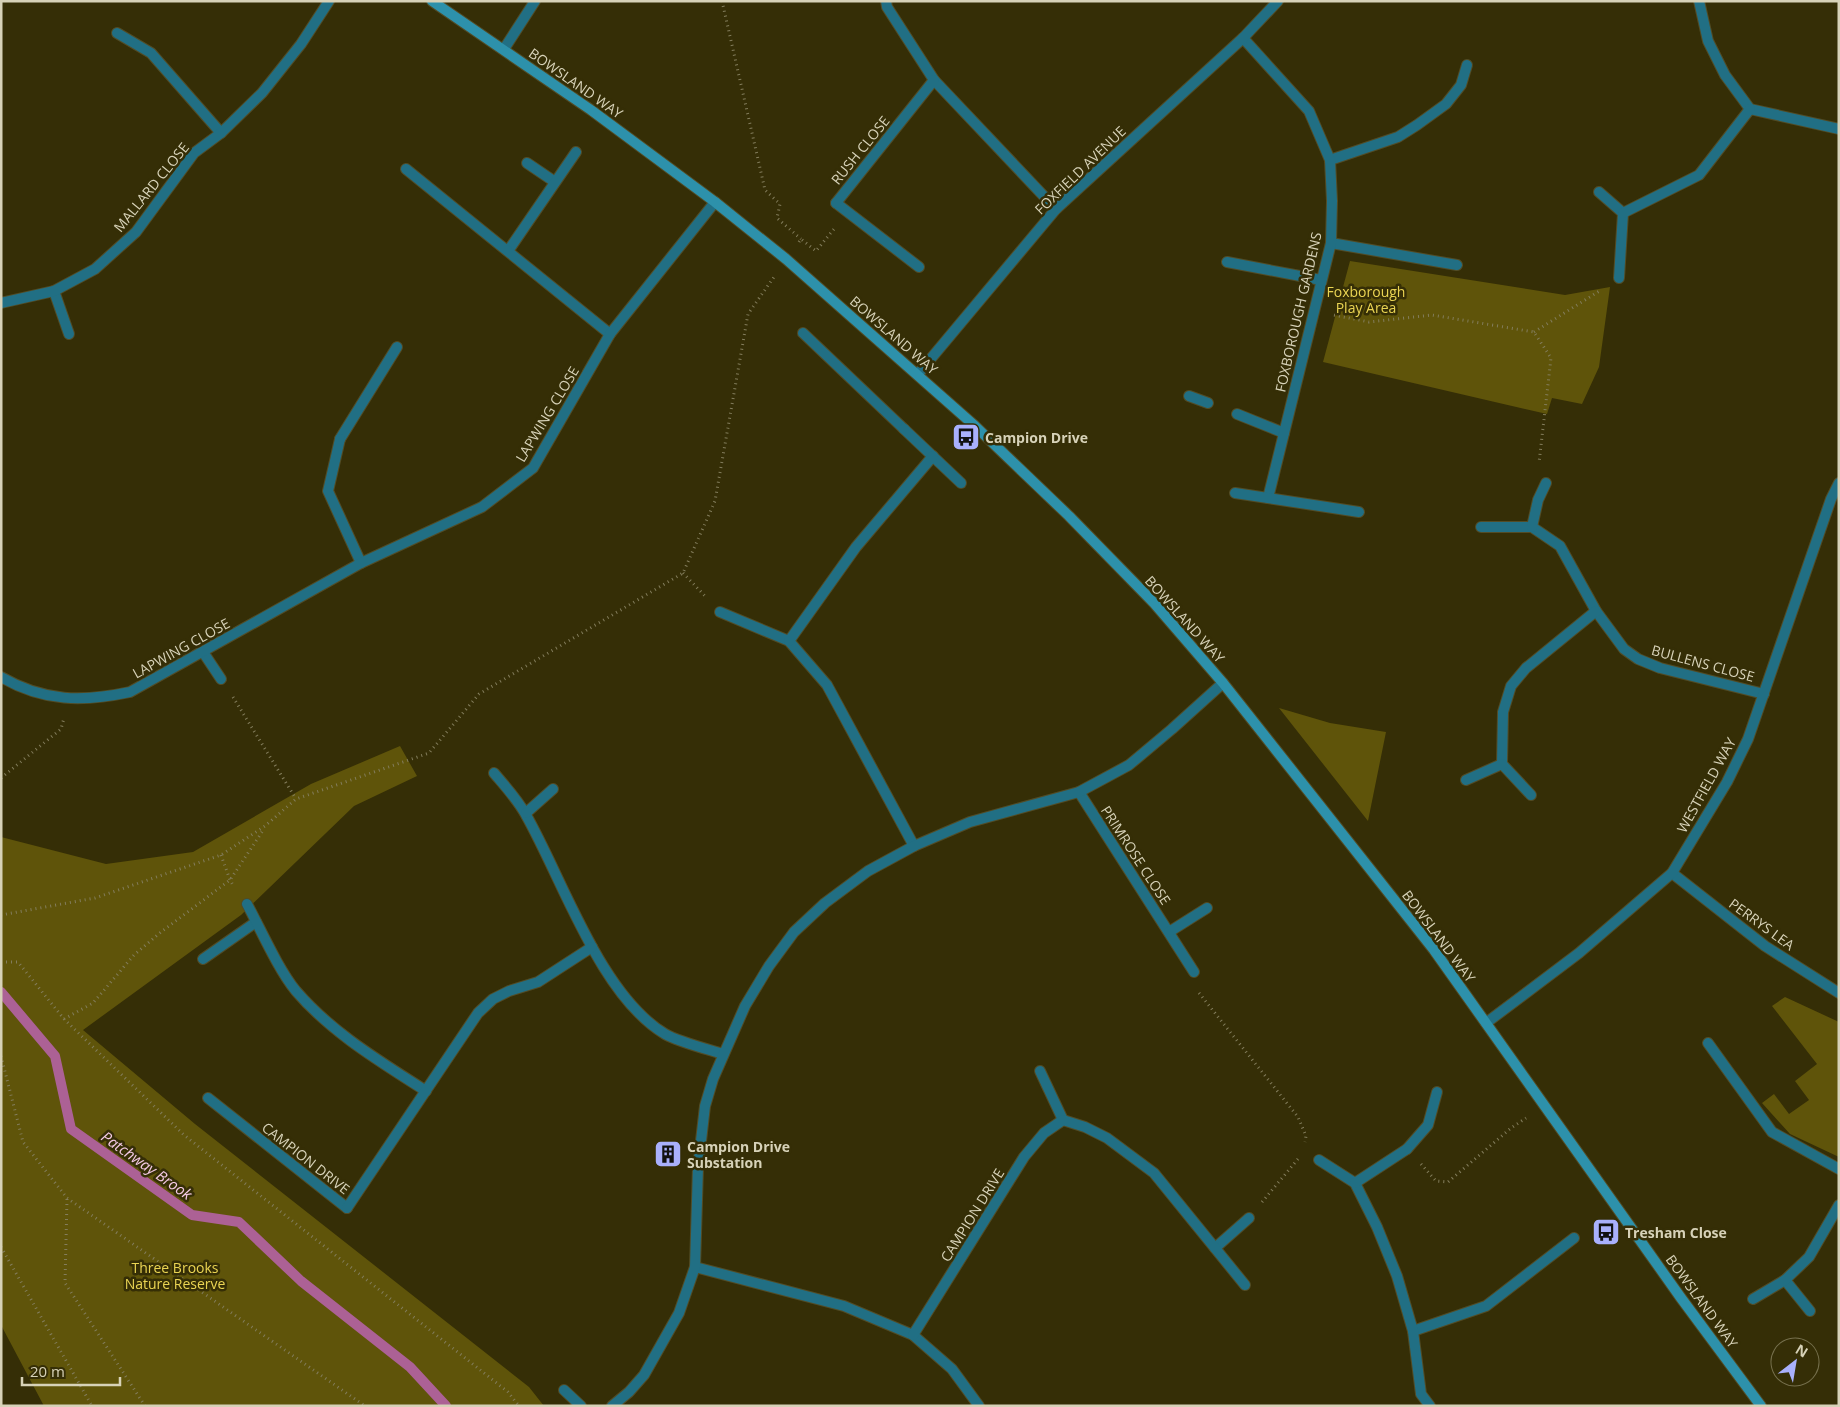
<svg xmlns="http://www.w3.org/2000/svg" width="1840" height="1407" viewBox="0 0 1840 1407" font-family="'Open Sans',sans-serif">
	<rect width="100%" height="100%" fill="#352e06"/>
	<!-- green -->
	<g fill="#5f540a">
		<path d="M1350,261L1565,295L1610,287L1599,367L1582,404L1552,398L1547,414L1323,362Z"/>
		<path d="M1279,708L1330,723L1386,732L1368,821Z"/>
		<path d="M400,746L417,776L354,806L241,915L83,1030L195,1124L529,1387L544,1406H44L1,1325V837L106,864L193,852L311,784Z"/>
		<path d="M1785,997L1839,1022V1157L1790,1134L1762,1103L1774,1094L1789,1114L1809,1100L1795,1081L1817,1064L1772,1006Z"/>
	</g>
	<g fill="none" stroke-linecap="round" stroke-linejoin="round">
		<!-- stream -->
		<path stroke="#ac6195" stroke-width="10" d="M1,992L55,1056L71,1129L192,1215L239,1222L301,1281L410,1367L446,1406"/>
		<!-- lane casing -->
		<g stroke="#524c26" stroke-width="12">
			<g id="lane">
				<path d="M1330,160L1398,137L1417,125L1446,104L1461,85L1467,65"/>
				<path d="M527,163L555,182"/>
				<path d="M836,203L919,267"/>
				<path d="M1331,243L1457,265"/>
				<path d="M508,251L576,152"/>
				<path d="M1227,262L1321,280"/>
				<path d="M803,333L904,429"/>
				<path d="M1189,396L1208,403"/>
				<path d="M1237,414L1284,433"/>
				<path d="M340,439L397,347"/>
				<path d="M203,959L256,922"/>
				<path d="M1708,1043L1772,1132L1839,1169"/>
				<path d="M208,1098L347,1208"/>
				<path d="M1407,1149L1428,1125L1437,1092"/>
				<path d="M1413,1331L1486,1306L1574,1238"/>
			</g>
		</g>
		<!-- street casing -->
		<g stroke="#524c26" stroke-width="12">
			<g id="street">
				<path d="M886,1L887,7L934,80L1056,209"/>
				<path d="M1699,1L1708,41L1725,75L1750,109L1839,129"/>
				<path d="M117,33L151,53L221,133"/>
				<path d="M1243,38L1309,111L1330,160L1332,201L1331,243L1268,498"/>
				<path d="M504,49L535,1"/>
				<path d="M406,169L610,334"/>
				<path d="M1599,192L1623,213L1619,278"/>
				<path d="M836,203L934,80"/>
				<path d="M1623,213L1699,175L1750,109"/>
				<path d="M54,291L69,334"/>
				<path d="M1,303L54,291L95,269L136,232L194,153L221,133L262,93L301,44L329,1"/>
				<path d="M918,374L1056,209L1243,38L1278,1"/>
				<path d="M904,429L961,483"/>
				<path d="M340,439L328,491L361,563"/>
				<path d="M1235,493L1359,512"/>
				<path d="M1481,527H1532L1560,546L1596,611L1624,649L1638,659L1660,668L1764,694"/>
				<path d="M1532,527L1538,500L1546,483"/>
				<path d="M720,612L789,641L827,685L914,846"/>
				<path d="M789,641L856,547L933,456"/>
				<path d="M203,652L221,679"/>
				<path d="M1,677C44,702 83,702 130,692L361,563L482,507L533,468L610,334L715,202"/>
				<path d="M1502,764L1503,712L1511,686L1526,668L1596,611"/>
				<path d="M494,773C505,786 518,800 526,815C563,880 600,995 665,1034C679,1042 707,1049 723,1054"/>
				<path d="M1466,780L1502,764L1531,795"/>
				<path d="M1079,792L1194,972"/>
				<path d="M526,813L553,789"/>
				<path d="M1672,873L1765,946L1839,993"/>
				<path d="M247,904C261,930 278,969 296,991C332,1033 381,1062 426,1091"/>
				<path d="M1169,932L1207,908"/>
				<path d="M1486,1023L1579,953L1672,873L1727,782L1748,739L1831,499L1839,483"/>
				<path d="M1040,1071L1063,1120"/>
				<path d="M1319,1160L1355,1183L1377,1227L1397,1276L1413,1331L1421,1394L1430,1406"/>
				<path d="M1355,1183L1407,1149"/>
				<path d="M347,1208L478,1013L493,999L509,991L538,982L592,947"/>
				<path d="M1215,1248L1249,1218"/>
				<path d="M695,1267L844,1306L913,1335L952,1369L979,1406"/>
				<path d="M1785,1280L1810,1311"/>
				<path d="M1753,1299L1785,1280L1809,1257L1839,1205"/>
				<path d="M913,1335L1024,1157L1044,1133L1063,1120L1085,1127L1107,1138L1154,1173L1245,1285"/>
				<path d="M564,1390L581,1406"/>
				<path d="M612,1406L629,1392L644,1375L679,1313L695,1267L698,1167L705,1106L713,1079L745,1006L769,966L794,932L825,903L868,871L914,846L970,822L1079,792L1129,765L1172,729L1223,683"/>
			</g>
		</g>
		<!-- secondary casing -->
		<g stroke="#524c26" stroke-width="12">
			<path id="secondary" d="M432,1L591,110L715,202L786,259L975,426L1069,516L1154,603L1223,683L1434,950L1681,1298L1761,1406"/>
		</g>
		<!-- path -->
		<g stroke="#837d5c" stroke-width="3" stroke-dasharray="1 4" stroke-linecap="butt">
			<path d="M722,1L765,190L780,204L777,218L801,239"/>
			<path d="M799,242L801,239L816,251L834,229"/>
			<path d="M1334,315L1369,322L1432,315L1534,332L1551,358L1539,463"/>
			<path d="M1534,332L1601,290"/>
			<path d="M683,573L705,596"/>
			<path d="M233,697L296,799"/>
			<path d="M1,778L61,729L64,718"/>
			<path d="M221,855L230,880L234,887"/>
			<path d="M1,915L95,898L221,855L265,826L296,799L429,753L479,694L683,573L715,501L748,314L774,277"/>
			<path d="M1,962H18L64,1019L184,1135L508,1392L519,1406"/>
			<path d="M1199,993L1298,1117L1306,1136L1305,1142"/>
			<path d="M64,1019L93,1003L134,955L161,932L230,880L264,829"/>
			<path d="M1,1056L23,1142L67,1198L365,1406"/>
			<path d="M1421,1164L1436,1181L1448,1182L1511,1128L1526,1118"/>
			<path d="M67,1199L65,1283L145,1406"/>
			<path d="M1262,1202L1298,1159"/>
			<path d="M1,1247L92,1406"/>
		</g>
		<!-- lane -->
		<use href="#lane" stroke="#216f84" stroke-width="10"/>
		<!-- street -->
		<use href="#street" stroke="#216f84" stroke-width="10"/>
		<!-- secondary -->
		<use href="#secondary" stroke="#2d91ab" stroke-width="10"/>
	</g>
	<!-- icons -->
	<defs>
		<g id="bus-square" transform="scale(1.4375)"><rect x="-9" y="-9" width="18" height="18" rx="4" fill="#a9b0fc" stroke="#352e06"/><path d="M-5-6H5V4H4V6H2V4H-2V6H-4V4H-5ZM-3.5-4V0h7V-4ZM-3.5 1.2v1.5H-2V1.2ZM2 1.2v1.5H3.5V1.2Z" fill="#111"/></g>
		<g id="building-square" transform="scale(1.4375)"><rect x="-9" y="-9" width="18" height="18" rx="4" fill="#a9b0fc" stroke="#352e06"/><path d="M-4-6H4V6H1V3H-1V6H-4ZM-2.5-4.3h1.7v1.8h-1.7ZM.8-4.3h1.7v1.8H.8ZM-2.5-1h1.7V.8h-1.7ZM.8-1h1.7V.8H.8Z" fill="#111"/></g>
	</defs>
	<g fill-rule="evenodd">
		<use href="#bus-square" x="966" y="437"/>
		<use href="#building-square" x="668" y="1154"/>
		<use href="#bus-square" x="1606" y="1232"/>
	</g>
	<g text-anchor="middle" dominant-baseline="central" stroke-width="5" stroke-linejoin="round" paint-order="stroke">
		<!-- street labels -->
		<g font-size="14" fill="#d7d2b8" stroke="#352e06">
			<text transform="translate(576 83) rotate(35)">BOWSLAND WAY</text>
			<text transform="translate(860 150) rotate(-51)">RUSH CLOSE</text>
			<text transform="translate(1080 170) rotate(-44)">FOXFIELD AVENUE</text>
			<text transform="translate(151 187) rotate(-51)">MALLARD CLOSE</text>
			<text transform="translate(1298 312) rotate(-77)">FOXBOROUGH GARDENS</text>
			<text transform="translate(894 335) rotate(41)">BOWSLAND WAY</text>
			<text transform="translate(547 414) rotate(-59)">LAPWING CLOSE</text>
			<text transform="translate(1185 619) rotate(48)">BOWSLAND WAY</text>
			<text transform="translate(181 648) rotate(-29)">LAPWING CLOSE</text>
			<text transform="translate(1703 663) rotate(15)">BULLENS CLOSE</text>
			<text transform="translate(1706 785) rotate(-61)">WESTFIELD WAY</text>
			<text transform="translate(1136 855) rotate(57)">PRIMROSE CLOSE</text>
			<text transform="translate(1762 924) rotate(36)">PERRYS LEA</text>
			<text transform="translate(1439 936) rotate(53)">BOWSLAND WAY</text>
			<text transform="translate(306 1158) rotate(38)">CAMPION DRIVE</text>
			<text transform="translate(972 1215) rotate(-58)">CAMPION DRIVE</text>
			<text transform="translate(1702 1301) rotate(54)">BOWSLAND WAY</text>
		</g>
		<!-- park labels -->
		<g font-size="14" fill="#ead453" stroke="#352e06">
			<text x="1366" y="291">Foxborough<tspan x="1366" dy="16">Play Area</tspan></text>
			<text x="175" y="1267">Three Brooks<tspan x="175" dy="16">Nature Reserve</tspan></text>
		</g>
		<!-- poi labels -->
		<g font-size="14" font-weight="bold" fill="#d7d2b8" stroke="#352e06" text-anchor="start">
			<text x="985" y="437">Campion Drive</text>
			<text x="687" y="1146">Campion Drive<tspan x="687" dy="16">Substation</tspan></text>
			<text x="1625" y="1232">Tresham Close</text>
		</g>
		<!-- water labels -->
		<g font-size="15" font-style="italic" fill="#f5cbe6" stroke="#352e06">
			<text transform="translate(147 1165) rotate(35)">Patchway Brook</text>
		</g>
	</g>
	<!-- border -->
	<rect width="1840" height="1407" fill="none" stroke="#d7d2b8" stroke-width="5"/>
	<!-- north arrow -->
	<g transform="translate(1795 1362) rotate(31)"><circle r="24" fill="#352e06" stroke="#76704d"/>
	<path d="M0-4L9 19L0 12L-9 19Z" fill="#a9b0fc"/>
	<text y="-8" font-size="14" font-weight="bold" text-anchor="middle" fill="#d7d2b8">N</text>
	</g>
	<!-- scale -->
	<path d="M22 1377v8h98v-8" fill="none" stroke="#d7d2b8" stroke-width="2.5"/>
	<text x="30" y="1377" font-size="15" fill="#d7d2b8" stroke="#352e06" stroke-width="4" paint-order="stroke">20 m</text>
</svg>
